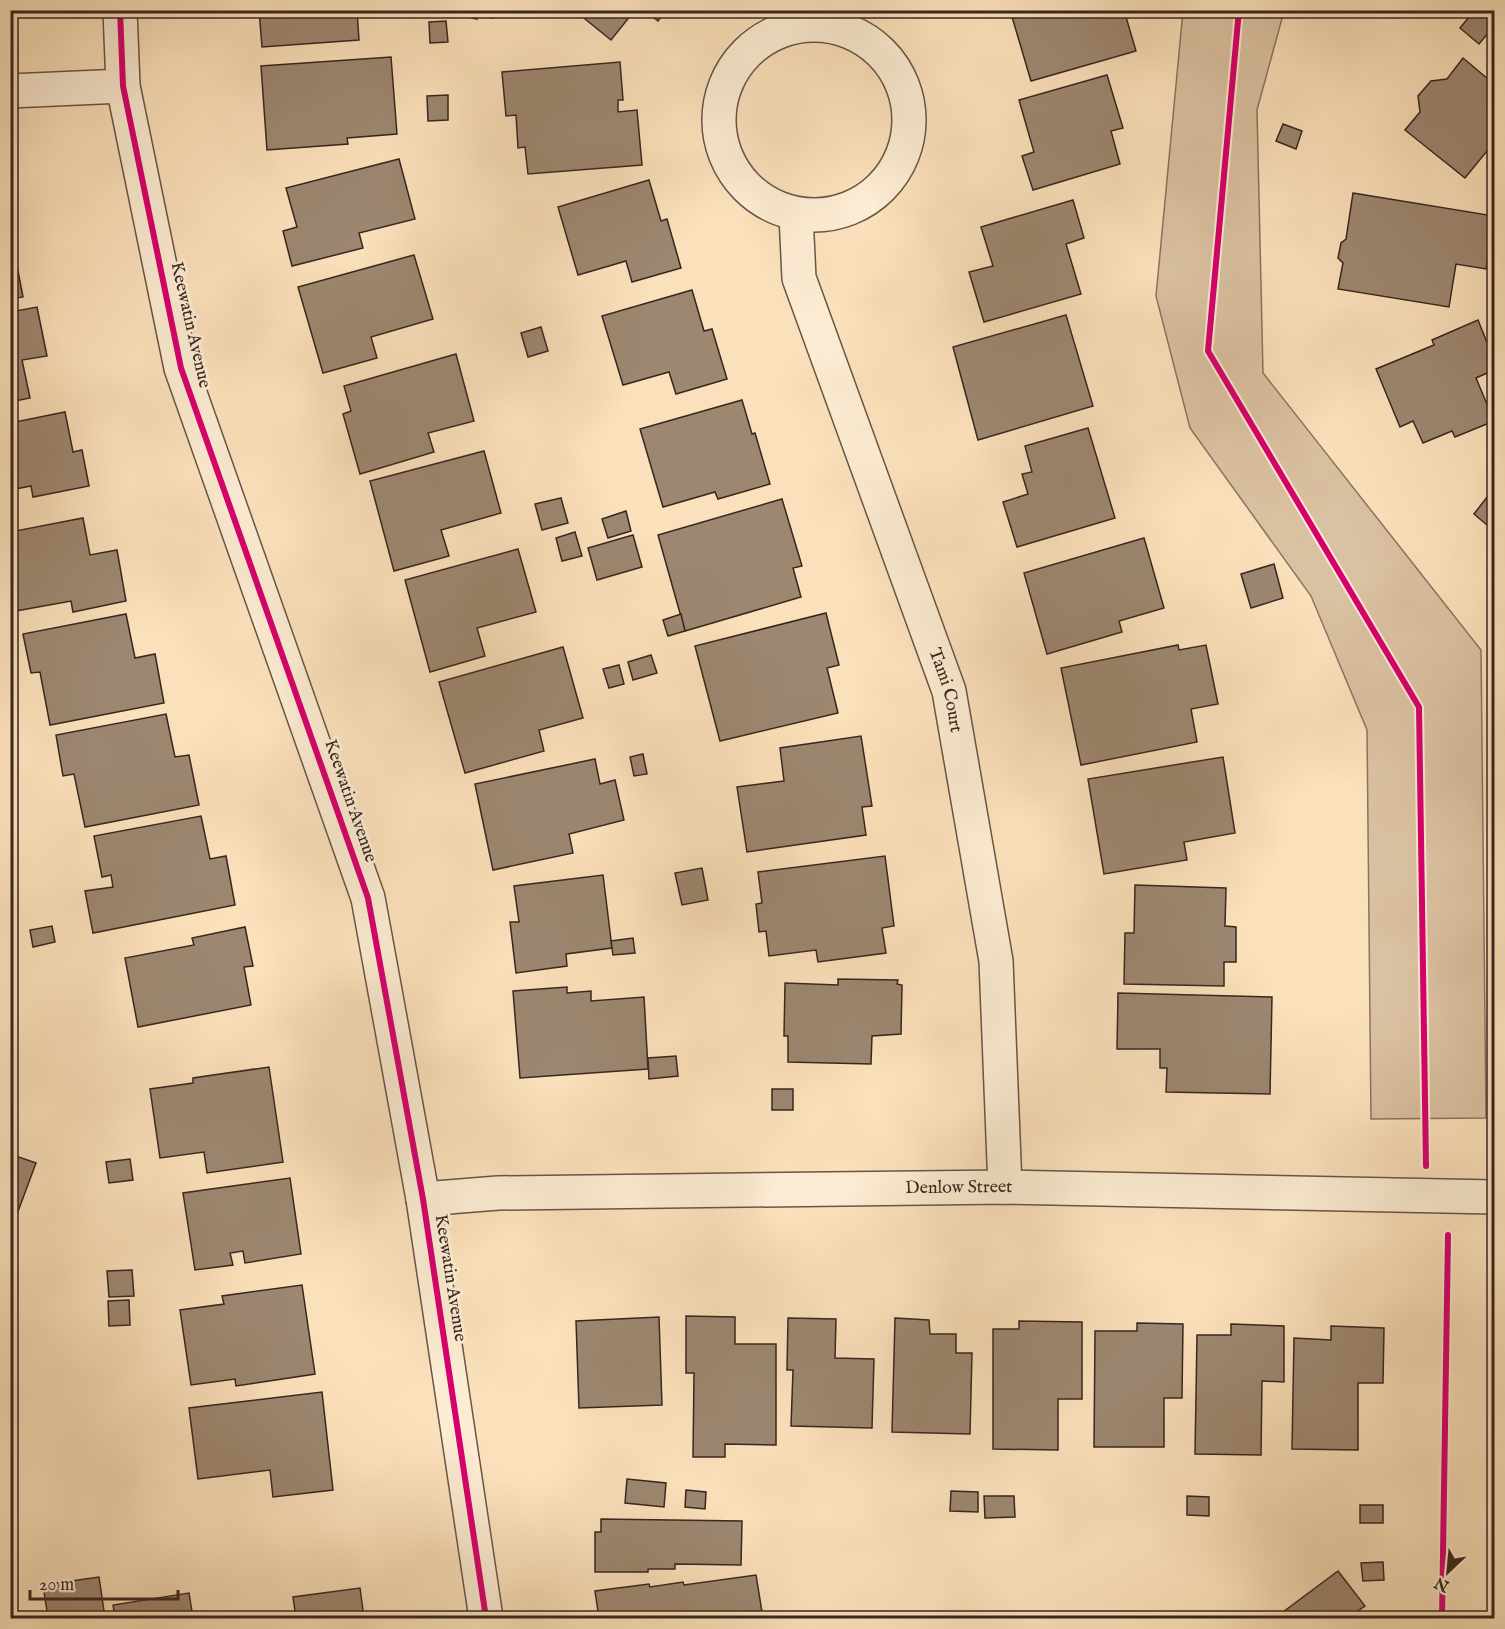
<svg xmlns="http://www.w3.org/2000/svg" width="1505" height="1629" viewBox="0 0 1505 1629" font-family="'IM FELL English',serif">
	<rect width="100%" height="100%" fill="#fbe1bb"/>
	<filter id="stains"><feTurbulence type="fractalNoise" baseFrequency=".00333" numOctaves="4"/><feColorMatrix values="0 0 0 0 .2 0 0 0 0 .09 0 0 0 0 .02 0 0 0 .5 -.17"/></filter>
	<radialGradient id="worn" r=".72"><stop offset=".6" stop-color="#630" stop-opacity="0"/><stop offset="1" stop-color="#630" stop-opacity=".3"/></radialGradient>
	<!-- green -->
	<path fill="#dac1a1" stroke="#887460" stroke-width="1.5" d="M1183,11H1284L1257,110L1263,373L1481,650L1486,1118L1371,1119L1367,730L1311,596L1190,428L1156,296Z"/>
	<!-- building -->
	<g fill="#9d8771" stroke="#372620" stroke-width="1.5">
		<path d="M259,10H357L359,40L262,47Z"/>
		<path d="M455,10H478L477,19L454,14Z"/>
		<path d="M478,10H495L493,18L478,14Z"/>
		<path d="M574,10H635L611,40Z"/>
		<path d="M644,10H666L658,21Z"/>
		<path d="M1010,10H1124L1136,51L1031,81Z"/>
		<path d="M1475,10H1488L1494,16V26L1479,44L1460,28Z"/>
		<path d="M446,21L448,42L430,43L429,22Z"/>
		<path d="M391,57L397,134L347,138L348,144L267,150L261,66Z"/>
		<path d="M1463,58L1494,84V149L1491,146L1465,178L1405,130L1420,112L1418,96L1431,81L1447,79Z"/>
		<path d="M620,62L623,100H618V112L637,110L642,165L528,174L525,147L518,148L516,115L506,116L502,72Z"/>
		<path d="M1107,75L1123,128L1111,131L1120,164L1033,190L1022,156L1034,152L1019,100Z"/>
		<path d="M448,95V120L428,121L427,96Z"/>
		<path d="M1283,124L1302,131L1296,149L1276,141Z"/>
		<path d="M399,159L415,219L359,233L363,248L292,266L283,231L297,227L286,188Z"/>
		<path d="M649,180L661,221L667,219L681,268L632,282L626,261L578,275L558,207Z"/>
		<path d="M1353,193L1494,216L1486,269L1456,264L1449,307L1338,289L1343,263L1338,258L1341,243L1346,239Z"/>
		<path d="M1073,200L1084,238L1066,244L1081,294L984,322L969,272L993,266L981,227Z"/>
		<path d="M10,229L23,297L10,299Z"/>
		<path d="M414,255L433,319L371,337L377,358L323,373L298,287Z"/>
		<path d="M692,290L704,331L712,329L727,379L676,394L669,372L623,385L602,316Z"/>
		<path d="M37,307L47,356L22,360L30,398L10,402V312Z"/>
		<path d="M1066,315L1093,406L978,440L953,347Z"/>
		<path d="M1478,320L1494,360V370L1476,378L1494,421L1455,437L1452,431L1423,443L1413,421L1400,427L1376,369L1434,345L1432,340Z"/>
		<path d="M541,327L548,351L528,357L521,333Z"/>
		<path d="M456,354L474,421L428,433L434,452L360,474L343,414L351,411L344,386Z"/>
		<path d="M742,400L752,434L755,433L770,484L718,499L715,492L663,507L640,429Z"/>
		<path d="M65,412L73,452L82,450L89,486L33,497L31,486L10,490V423Z"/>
		<path d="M1088,428L1115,518L1017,547L1003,502L1028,494L1022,474L1032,472L1025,446Z"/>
		<path d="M484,451L501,513L441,530L449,556L394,571L370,481Z"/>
		<path d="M1494,488V531L1474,514Z"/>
		<path d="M561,498L568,523L542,530L535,504Z"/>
		<path d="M782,499L802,566L793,568L801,597L685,631L658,535Z"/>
		<path d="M626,511L631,531L608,538L602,519Z"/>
		<path d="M83,518L90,555L117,550L126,601L73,612L71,601L10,612V532Z"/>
		<path d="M575,532L582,556L562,561L556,538Z"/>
		<path d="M633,535L642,567L597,580L588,548Z"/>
		<path d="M1144,538L1164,608L1119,621L1122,632L1047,654L1024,573Z"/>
		<path d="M518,549L536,612L477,628L485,656L430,672L405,580Z"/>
		<path d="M1274,564L1283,598L1251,608L1241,574Z"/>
		<path d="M826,613L839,665L827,668L838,713L720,741L695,646Z"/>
		<path d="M126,614L135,658L155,654L164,703L50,725L40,672L31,673L23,634Z"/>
		<path d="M681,614L685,631L668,636L663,620Z"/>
		<path d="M1178,645L1179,650L1206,645L1218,704L1191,709L1197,742L1081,765L1061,668Z"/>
		<path d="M563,647L583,718L539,730L544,751L465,773L439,682Z"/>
		<path d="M651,655L657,673L633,680L628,662Z"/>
		<path d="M619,665L624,684L609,688L603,669Z"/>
		<path d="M166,714L175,757L189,755L199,805L85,827L74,774L63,776L56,735Z"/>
		<path d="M861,736L872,806L862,807L866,835L747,852L737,787L784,781L780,748Z"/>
		<path d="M643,754L647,774L634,776L630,757Z"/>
		<path d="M1223,757L1235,833L1184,842L1187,860L1104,874L1088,779Z"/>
		<path d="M595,759L600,784L615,780L624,820L569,834L573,853L493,870L475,784Z"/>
		<path d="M201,816L210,859L226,856L235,905L93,933L85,891L113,887L111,875L102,877L94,836Z"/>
		<path d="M885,856L894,926L882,928L886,953L818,962L816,950L769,956L766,931L759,932L756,904L762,903L758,872Z"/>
		<path d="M702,868L708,900L682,905L675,873Z"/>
		<path d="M603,875L612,948L566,954L567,966L516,973L510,922H519L514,886Z"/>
		<path d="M1135,885L1226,888L1225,926L1236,927V962H1224V986L1124,984L1125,933H1134Z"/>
		<path d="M52,926L55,942L33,947L30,930Z"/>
		<path d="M245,927L253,966L244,967L251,1005L138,1027L125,958L194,945L192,938Z"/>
		<path d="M633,938L635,953L613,955L611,941Z"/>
		<path d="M838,979L898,980L897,984L902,985L901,1034L872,1036L871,1064L788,1062V1036H784L785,983L838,985Z"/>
		<path d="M567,987V993L591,991V1001L644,997L648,1069L520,1078L513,991Z"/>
		<path d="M1118,993L1272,997L1270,1094L1166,1092L1167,1068H1160V1049H1117Z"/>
		<path d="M676,1056L678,1076L649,1079L648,1058Z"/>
		<path d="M269,1067L283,1162L207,1173L204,1152L160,1158L150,1089L193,1083V1078Z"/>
		<rect x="772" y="1089" width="21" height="21"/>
		<path d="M10,1154L36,1163L10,1233Z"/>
		<path d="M130,1159L133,1180L109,1183L106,1162Z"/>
		<path d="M290,1178L301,1254L245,1263L243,1251L230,1253L233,1265L195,1270L183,1193Z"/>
		<path d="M132,1270L134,1296L109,1297L107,1271Z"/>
		<path d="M302,1285L315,1374L236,1386L235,1379L191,1385L180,1310L224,1304L222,1296Z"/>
		<path d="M129,1300L130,1325L109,1326L108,1301Z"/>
		<path d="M686,1316L735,1317V1344H776V1445L725,1444V1457H693L694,1373H686Z"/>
		<path d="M659,1317L662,1405L579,1408L576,1321Z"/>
		<path d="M788,1318L836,1319L835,1358L874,1359L872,1428L791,1426L793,1370H787Z"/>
		<path d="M895,1318L929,1320L930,1334H956V1353H972L970,1434L892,1432Z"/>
		<path d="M1019,1321L1082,1322V1399H1058V1450L993,1449V1329H1019Z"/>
		<path d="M1137,1323L1183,1324L1182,1398H1164V1447H1094L1095,1331H1137Z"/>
		<path d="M1231,1324L1284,1326V1382L1262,1381L1261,1455L1195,1454L1197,1335H1231Z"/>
		<path d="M1331,1326L1384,1328L1383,1383H1358V1450L1292,1449L1294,1338L1331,1340Z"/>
		<path d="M322,1392L333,1490L273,1497L270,1470L198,1479L189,1408Z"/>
		<path d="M627,1479L666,1483L664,1507L625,1503Z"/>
		<path d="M686,1490L706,1492L705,1509L685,1507Z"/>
		<path d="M951,1491L978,1492V1512L950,1511Z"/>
		<path d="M984,1496H1014L1015,1517L985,1518Z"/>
		<path d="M1187,1496L1209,1497V1516L1187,1515Z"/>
		<rect x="1360" y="1505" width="23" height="18"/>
		<path d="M601,1519L742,1521L741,1565L675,1564V1569H648V1572H595V1532H601Z"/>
		<path d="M1383,1562L1384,1580L1363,1581L1361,1563Z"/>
		<path d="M1338,1571L1365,1606L1358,1611L1364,1618H1275Z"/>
		<path d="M756,1575L763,1618H599L595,1591L649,1584L650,1587L683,1582L684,1585Z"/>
		<path d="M99,1577L105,1618H48L43,1585Z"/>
		<path d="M12,1583L17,1618H10Z"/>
		<path d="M360,1588L364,1618H296L293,1597Z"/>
		<path d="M189,1593L193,1618H115L113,1605Z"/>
	</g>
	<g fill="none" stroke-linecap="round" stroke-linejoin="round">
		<!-- street casing -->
		<g stroke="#685547" stroke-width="36">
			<g id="street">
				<path d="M120,10L123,86L181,368L368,898L423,1199L486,1618"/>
				<circle cx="814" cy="120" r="95"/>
				<path d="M10,91L123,86"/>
				<path id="s1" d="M796,215L799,278L949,691L996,961L1005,1187"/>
				<path id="s2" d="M423,1199L498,1193L1005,1187L1494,1197"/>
			</g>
		</g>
		<!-- street -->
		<use href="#street" stroke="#fcecd3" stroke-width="33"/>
		<!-- cycleway casing -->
		<g stroke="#fcecd3" stroke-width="10">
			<g id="cycleway">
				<path d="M120,10L123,86L181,368L368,898L423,1199L486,1618"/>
				<path d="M1239,10L1208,351L1419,707L1426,1166"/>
				<path d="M1442,1618L1448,1235"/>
			</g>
		</g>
		<!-- cycleway -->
		<use href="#cycleway" stroke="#d6006c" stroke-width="6"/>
	</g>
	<g text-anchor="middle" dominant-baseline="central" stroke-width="6" stroke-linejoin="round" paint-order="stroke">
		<!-- street labels -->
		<g font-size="18" fill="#372620" stroke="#fcecd3">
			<text transform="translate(190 325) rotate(77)">Keewatin Avenue</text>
			<text stroke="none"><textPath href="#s1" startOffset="501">Tami Court</textPath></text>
			<text transform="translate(350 801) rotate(71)">Keewatin Avenue</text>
			<text stroke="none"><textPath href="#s2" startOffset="536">Denlow Street</textPath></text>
			<text transform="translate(450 1278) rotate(81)">Keewatin Avenue</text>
		</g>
	</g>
	<!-- margin -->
	<rect width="1505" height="1629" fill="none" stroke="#fbe1bb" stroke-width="36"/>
	<rect x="12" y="12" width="1481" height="1605" fill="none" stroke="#372620" stroke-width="3"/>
	<rect x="18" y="18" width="1469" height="1593" fill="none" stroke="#372620" stroke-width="1.5"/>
	<!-- north arrow -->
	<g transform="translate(1448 1572) rotate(206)" stroke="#fcecd3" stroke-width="4.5" paint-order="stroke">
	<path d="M0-4.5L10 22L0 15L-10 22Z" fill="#372620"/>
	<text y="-9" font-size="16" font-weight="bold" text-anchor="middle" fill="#372620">N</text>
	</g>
	<!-- scale -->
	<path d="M30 1590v9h148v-9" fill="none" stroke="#372620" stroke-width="3"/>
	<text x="39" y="1590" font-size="18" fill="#372620" stroke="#fcecd3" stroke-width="4.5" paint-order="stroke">20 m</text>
	<rect width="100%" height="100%" filter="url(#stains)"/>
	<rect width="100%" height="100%" fill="url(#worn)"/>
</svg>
